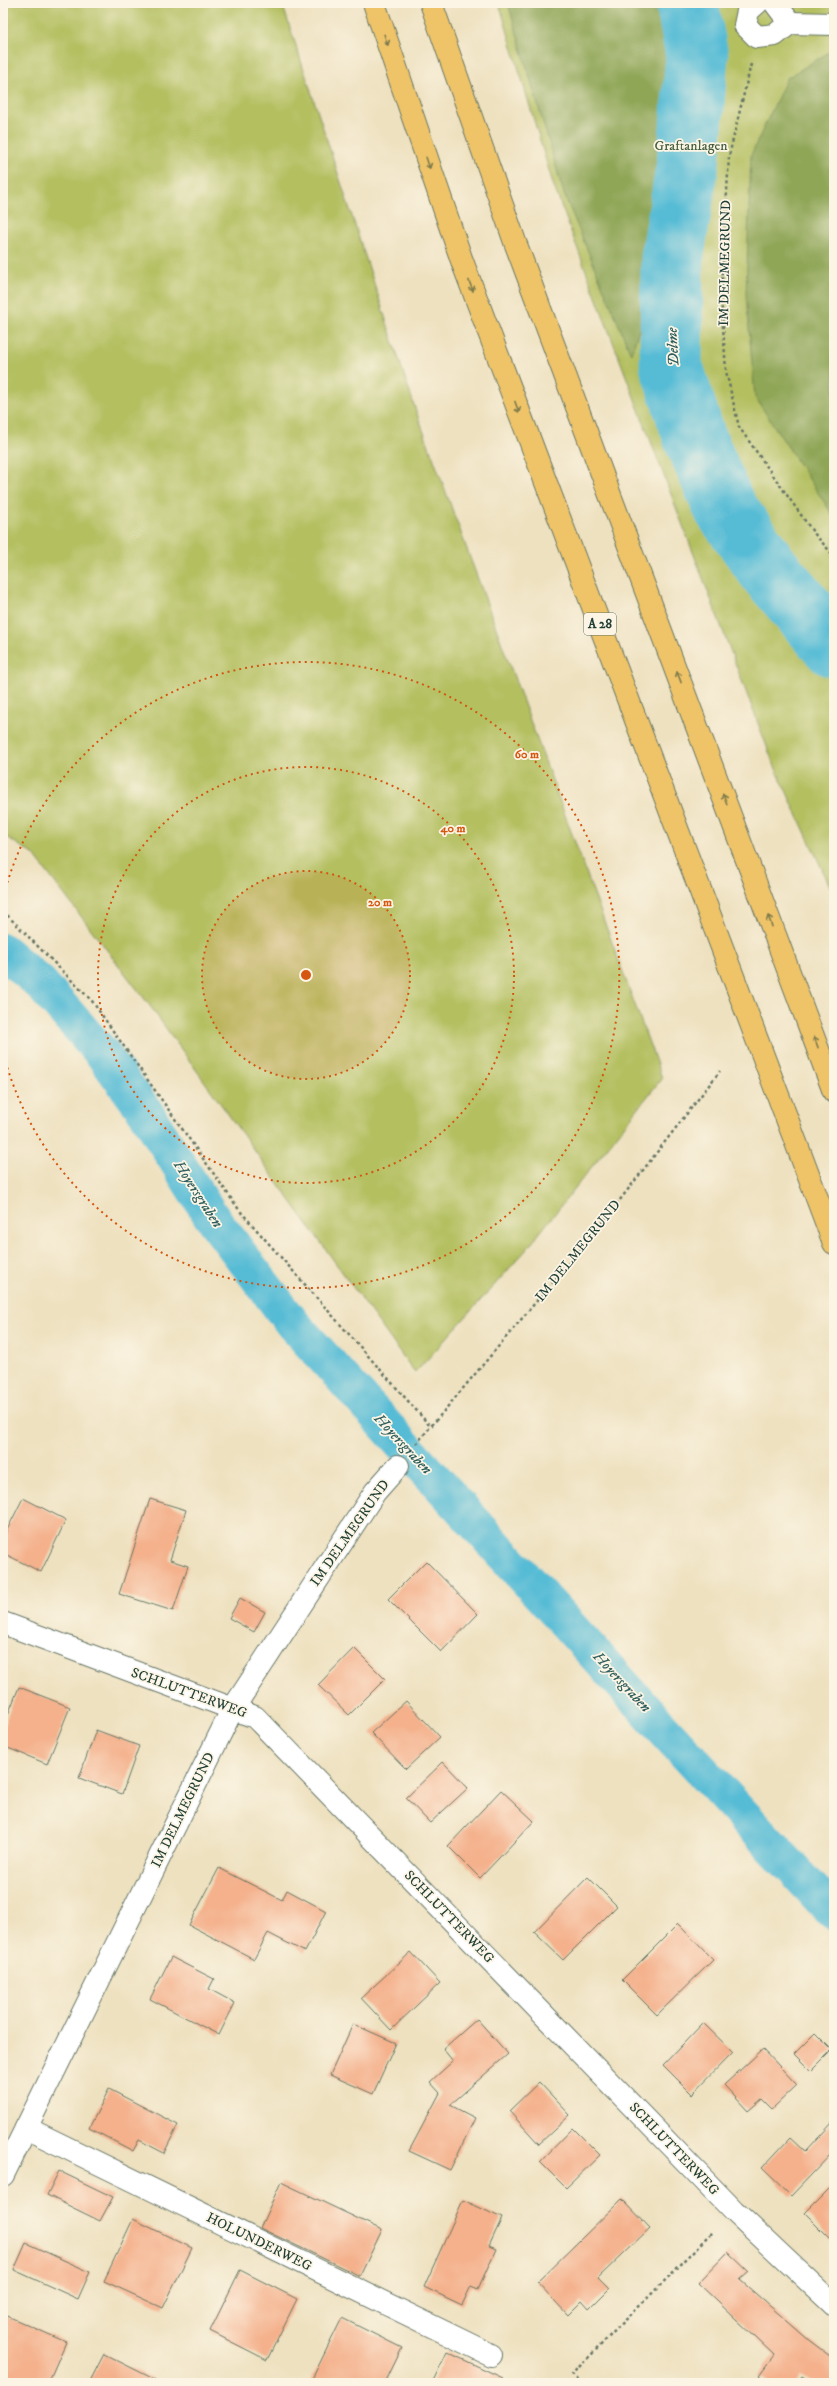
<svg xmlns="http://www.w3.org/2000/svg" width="837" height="2386" viewBox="0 0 837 2386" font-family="'IM FELL DW Pica',serif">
	<rect width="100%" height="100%" fill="#fcf5e5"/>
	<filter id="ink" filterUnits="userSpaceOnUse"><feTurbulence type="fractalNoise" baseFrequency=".025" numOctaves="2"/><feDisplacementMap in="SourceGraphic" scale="8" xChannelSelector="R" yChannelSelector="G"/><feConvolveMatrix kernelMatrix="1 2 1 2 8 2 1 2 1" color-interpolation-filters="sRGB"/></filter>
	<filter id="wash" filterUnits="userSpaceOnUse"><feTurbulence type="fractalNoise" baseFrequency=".012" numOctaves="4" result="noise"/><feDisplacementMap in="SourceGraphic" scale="16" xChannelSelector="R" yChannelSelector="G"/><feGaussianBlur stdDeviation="0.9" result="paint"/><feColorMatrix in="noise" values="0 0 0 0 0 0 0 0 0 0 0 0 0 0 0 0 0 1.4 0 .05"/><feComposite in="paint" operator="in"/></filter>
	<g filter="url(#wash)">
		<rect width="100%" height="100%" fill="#eee1c0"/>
		<!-- green -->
		<g fill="#b4bf61" stroke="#6a7e4a">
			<path d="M3,3H282L416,411L662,1078L527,1249L415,1373L150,1006L33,854L3,835Z"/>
			<path d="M499,3H834V895L772,760L553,184Z"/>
		</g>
		<!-- forest -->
		<g fill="#8fa657" stroke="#577246">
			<path d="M508,3H654L677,73L682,167L671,235L631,354L564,194Z"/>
			<path d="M829,52H834V517L755,397L746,294L751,155L787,78Z"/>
		</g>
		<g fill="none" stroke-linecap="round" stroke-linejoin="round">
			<!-- canal -->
			<path stroke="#57bcd5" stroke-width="36" d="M3,951L40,983L102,1053L147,1114L211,1216L293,1324L664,1730L834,1913"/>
			<!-- river -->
			<path stroke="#57bcd5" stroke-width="63" d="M687,3L697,56L688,162L672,259L671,365L695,439L725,508L770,571L834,646"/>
		</g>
		<g id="blocks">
			<!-- building -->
			<g fill="#f4b18c">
				<path d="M23,1498L66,1520L41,1572L3,1553V1538Z"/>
				<path d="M150,1499L186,1510L170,1560L188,1566L173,1611L119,1594Z"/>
				<path d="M426,1561L478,1614L441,1652L388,1599Z"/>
				<path d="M240,1598L265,1612L254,1632L229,1618Z"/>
				<path d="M354,1648L385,1679L349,1715L318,1685Z"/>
				<path d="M19,1687L70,1707L47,1764L3,1746V1727Z"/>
				<path d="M406,1701L440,1737L406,1769L371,1733Z"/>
				<path d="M96,1730L139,1746L122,1794L79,1778Z"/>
				<path d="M443,1762L468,1788L430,1823L406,1798Z"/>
				<path d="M501,1790L534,1821L480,1878L448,1846Z"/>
				<path d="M219,1868L282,1900L287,1890L326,1911L305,1952L268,1933L254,1959L189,1925Z"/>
				<path d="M588,1877L617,1906L563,1960L534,1932Z"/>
				<path d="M678,1924L713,1960L657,2015L622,1980Z"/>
				<path d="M411,1952L440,1983L391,2030L361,1998Z"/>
				<path d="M171,1957L214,1979L209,1989L235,2003L219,2035L150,1999Z"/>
				<path d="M477,2019L508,2054L450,2105L475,2118L450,2170L409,2151L440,2093L430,2082L453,2061L443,2049Z"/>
				<path d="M703,2023L733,2052L692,2094L663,2065Z"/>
				<path d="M353,2024L396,2043L373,2094L330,2075Z"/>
				<path d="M815,2033L832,2050L811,2071L794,2054Z"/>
				<path d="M763,2049L797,2085L772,2109L762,2099L748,2111L724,2085Z"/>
				<path d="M539,2082L570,2115L539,2144L509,2111Z"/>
				<path d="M109,2089L178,2125L164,2153L139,2140L133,2151L89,2128Z"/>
				<path d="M834,2121V2151L791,2196L762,2168L790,2138L805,2152Z"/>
				<path d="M573,2128L600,2155L566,2188L540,2162Z"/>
				<path d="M59,2171L113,2197L100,2221L47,2195Z"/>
				<path d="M281,2182L382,2230L360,2276L260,2228Z"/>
				<path d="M834,2184V2240L833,2241L805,2213Z"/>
				<path d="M622,2199L650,2228L598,2278L609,2289L589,2309L582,2301L568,2315L537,2282Z"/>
				<path d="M463,2200L502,2218L489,2246L496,2249L478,2289L471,2286L462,2305L424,2287Z"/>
				<path d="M133,2219L192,2248L163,2308L104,2281Z"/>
				<path d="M26,2243L90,2272L78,2299L14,2270Z"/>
				<path d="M728,2252L749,2272L740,2280L810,2341L834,2359V2383H812L802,2376L796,2383H770L759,2375L774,2355L698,2283Z"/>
				<path d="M240,2270L297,2299L267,2360L210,2331Z"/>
				<path d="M3,2314L66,2342L48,2383H12L3,2379Z"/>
				<path d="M342,2318L402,2348L385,2383L311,2381Z"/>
				<path d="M447,2352L503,2378L500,2383H432Z"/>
				<path d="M104,2354L162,2383H89Z"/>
			</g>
		</g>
	</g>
	<g filter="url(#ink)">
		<use href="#blocks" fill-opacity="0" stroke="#677665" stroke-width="1"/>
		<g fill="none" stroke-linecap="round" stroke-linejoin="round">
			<!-- minor casing -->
			<g stroke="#677665" stroke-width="24">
				<g id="minor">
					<path d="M757,3L748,11L745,25L757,37L775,35L790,23L834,24"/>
					<path d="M775,3L790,23"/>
					<path d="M3,1623L255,1717L734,2211L834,2305"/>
					<path d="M26,2128L491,2355"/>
					<path d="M3,2175L232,1710L375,1492L398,1466"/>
				</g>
			</g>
			<!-- highway casing -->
			<g stroke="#677665" stroke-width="24">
				<g id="highway">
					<path d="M374,3L462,261L834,1243"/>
					<path d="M431,3L515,242L834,1092"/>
				</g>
			</g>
			<!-- path -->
			<g stroke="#677665" stroke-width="2.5" stroke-dasharray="3 3" stroke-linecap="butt">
				<path d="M751,64L729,156L721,297L726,371L739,427L813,532L834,556"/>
				<path d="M3,911L92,1001L240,1211L431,1427"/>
				<path d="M832,934L834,932"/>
				<path d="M416,1444L595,1232L720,1071"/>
				<path d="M583,2383L572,2374L713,2232"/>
			</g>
			<!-- minor -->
			<use href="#minor" stroke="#fff" stroke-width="22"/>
			<!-- highway -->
			<use href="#highway" stroke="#efc469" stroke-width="22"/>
		</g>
		<!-- one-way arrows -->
		<defs><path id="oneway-shaft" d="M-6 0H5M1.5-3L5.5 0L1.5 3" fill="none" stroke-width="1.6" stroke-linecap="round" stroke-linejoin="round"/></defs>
		<g stroke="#7d7a4c">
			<use href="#oneway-shaft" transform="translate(386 40) rotate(71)"/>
			<use href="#oneway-shaft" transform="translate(428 163) rotate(71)"/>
			<use href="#oneway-shaft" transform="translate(471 286) rotate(69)"/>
			<use href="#oneway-shaft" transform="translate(517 407) rotate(69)"/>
			<use href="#oneway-shaft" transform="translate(679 677) rotate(-111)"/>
			<use href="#oneway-shaft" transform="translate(725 799) rotate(-111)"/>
			<use href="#oneway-shaft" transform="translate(770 921) rotate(-110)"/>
			<use href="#oneway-shaft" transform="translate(816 1042) rotate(-110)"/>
		</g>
	</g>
	<!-- distance rings -->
	<circle cx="306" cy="975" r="104" fill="#d45610" fill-opacity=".12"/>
	<g fill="none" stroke="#d45610" stroke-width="2" stroke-dasharray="2 4">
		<circle cx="306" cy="975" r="104"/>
		<circle cx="306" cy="975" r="208"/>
		<path d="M4 894A313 313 0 1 1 4 1056"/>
	</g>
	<g text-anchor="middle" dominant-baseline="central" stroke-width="3.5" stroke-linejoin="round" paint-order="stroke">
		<!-- shield labels -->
		<rect fill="#fcf5e5" stroke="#617469" stroke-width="1" x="584" y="613" width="32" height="22" rx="3"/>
		<g font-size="13" font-weight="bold" fill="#1f3d34">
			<text x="600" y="624">A 28</text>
		</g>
		<!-- park labels -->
		<g font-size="14" fill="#445e3f" stroke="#fcf5e5">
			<text x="691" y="146">Graftanlagen</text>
		</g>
		<!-- street labels -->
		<g font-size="14" fill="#1f3d34" stroke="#fcf5e5">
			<text transform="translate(725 263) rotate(-89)">IM DELMEGRUND</text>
			<text transform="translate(578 1251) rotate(-51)">IM DELMEGRUND</text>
			<text transform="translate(350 1533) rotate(-55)">IM DELMEGRUND</text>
			<text transform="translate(189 1693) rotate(20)">SCHLUTTERWEG</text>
			<text transform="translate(183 1810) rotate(-64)">IM DELMEGRUND</text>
			<text transform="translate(449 1917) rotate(46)">SCHLUTTERWEG</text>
			<text transform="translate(674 2149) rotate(46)">SCHLUTTERWEG</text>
			<text transform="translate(259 2242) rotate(26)">HOLUNDERWEG</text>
		</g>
		<!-- water labels -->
		<g font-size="15" font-style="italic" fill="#2d5d5c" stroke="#fcf5e5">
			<text transform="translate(673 347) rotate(-93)">Delme</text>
			<text transform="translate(198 1194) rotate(57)">Hoyersgraben</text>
			<text transform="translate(403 1444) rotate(47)">Hoyersgraben</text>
			<text transform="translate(622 1682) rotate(47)">Hoyersgraben</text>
		</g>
	</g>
	<circle cx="306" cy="975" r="6" fill="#d45610" stroke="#fcf5e5" stroke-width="2"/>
	<g font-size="12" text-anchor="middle" font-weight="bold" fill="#d45610" stroke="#fcf5e5" stroke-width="3.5" stroke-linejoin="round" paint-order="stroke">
		<text x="527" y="758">60 m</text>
		<text x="453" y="832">40 m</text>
		<text x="380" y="906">20 m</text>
	</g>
	<!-- margin -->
	<rect width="837" height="2386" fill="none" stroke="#fcf5e5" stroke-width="16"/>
</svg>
